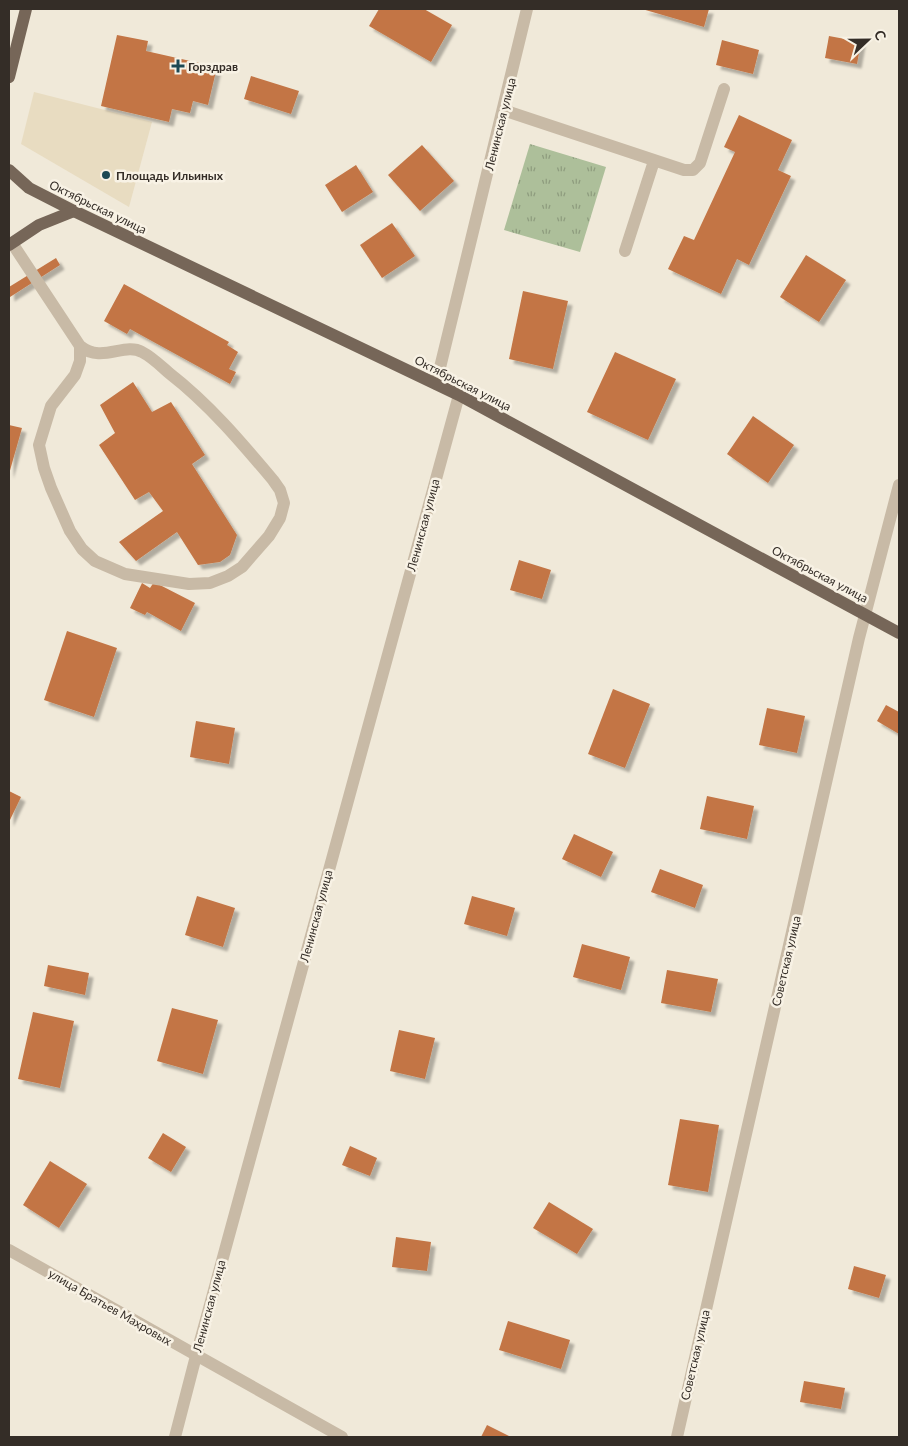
<svg xmlns="http://www.w3.org/2000/svg" width="908" height="1446" viewBox="0 0 908 1446" font-family="Lato,sans-serif">
	<defs>
		<pattern id="grass-tufts" width="24" height="20" patternUnits="userSpaceOnUse" patternTransform="scale(1.25)"><rect width="24" height="20" fill="#adbf9a"/><path d="M3 7l-1-3M5 7V3M7 7l1-3M15 17l-1-3M17 17v-4M19 17l1-3" fill="none" stroke="#8e9c7e"/></pattern>
		<filter id="shadow"><feDropShadow dx="4.5" dy="4.5" stdDeviation="1" flood-color="#0004"/></filter>
	</defs>
	<rect width="100%" height="100%" fill="#f0e9d9"/>
	<!-- grass -->
	<path fill="url(#grass-tufts)" d="M530,144L606,167L580,252L504,230Z"/>
	<!-- plaza -->
	<path fill="#e8dcc1" d="M34,92L152,122L129,207L21,144Z"/>
	<!-- building -->
	<g fill="#c37545" filter="url(#shadow)">
		<path d="M379,9H424L452,25L431,62L369,26Z"/>
		<path d="M642,9H709L704,27Z"/>
		<path d="M117,35L148,41L146,51L217,67L208,105L193,101L190,113L172,109L169,122L101,106Z"/>
		<path d="M829,36L861,42L857,64L825,58Z"/>
		<path d="M722,40L759,50L753,74L716,65Z"/>
		<path d="M251,76L299,91L291,114L244,99Z"/>
		<path d="M739,115L792,140L778,170L791,176L749,265L737,259L721,294L668,269L684,236L694,240L735,152L724,147Z"/>
		<path d="M422,145L454,181L420,211L388,175Z"/>
		<path d="M356,165L373,192L342,212L325,185Z"/>
		<path d="M392,223L415,256L382,278L360,245Z"/>
		<path d="M806,255L846,280L819,322L780,297Z"/>
		<path d="M56,258L60,265L10,297L9,287Z"/>
		<path d="M124,284L229,342L227,345L238,352L229,369L236,372L230,384L130,329L127,334L104,321Z"/>
		<path d="M523,291L568,301L553,369L509,359Z"/>
		<path d="M615,352L676,379L648,440L587,412Z"/>
		<path d="M133,382L152,412L171,402L205,455L192,464L237,535L230,555L220,562L198,565L177,532L136,561L119,542L163,511L149,492L135,500L99,445L115,433L100,405Z"/>
		<path d="M753,416L794,445L768,483L727,454Z"/>
		<path d="M9,425L22,428L9,474Z"/>
		<path d="M519,560L551,570L542,599L510,590Z"/>
		<path d="M154,582L195,603L181,631L147,612L145,615L130,608L142,583L150,588Z"/>
		<path d="M67,631L117,648L94,717L44,700Z"/>
		<path d="M613,689L650,704L625,768L588,754Z"/>
		<path d="M886,705L899,712V734L877,721Z"/>
		<path d="M767,708L805,716L797,753L759,745Z"/>
		<path d="M196,721L235,728L229,764L190,757Z"/>
		<path d="M9,791L21,797L9,822Z"/>
		<path d="M707,796L754,806L747,839L700,829Z"/>
		<path d="M574,834L613,852L601,877L562,859Z"/>
		<path d="M660,869L703,885L695,908L651,892Z"/>
		<path d="M197,896L235,908L223,947L185,935Z"/>
		<path d="M472,896L515,908L507,936L464,924Z"/>
		<path d="M582,944L630,957L621,990L573,977Z"/>
		<path d="M48,965L89,973L85,995L44,986Z"/>
		<path d="M667,970L718,979L711,1012L661,1003Z"/>
		<path d="M172,1008L218,1020L203,1074L157,1061Z"/>
		<path d="M33,1012L74,1021L60,1088L18,1079Z"/>
		<path d="M399,1030L435,1038L425,1079L390,1071Z"/>
		<path d="M680,1119L719,1125L708,1192L668,1185Z"/>
		<path d="M163,1133L186,1147L171,1172L148,1158Z"/>
		<path d="M350,1146L377,1158L370,1176L342,1165Z"/>
		<path d="M50,1161L87,1184L59,1228L23,1205Z"/>
		<path d="M549,1202L593,1229L577,1254L533,1228Z"/>
		<path d="M396,1237L431,1242L427,1271L392,1267Z"/>
		<path d="M854,1266L886,1275L879,1298L848,1289Z"/>
		<path d="M508,1321L570,1340L561,1369L499,1350Z"/>
		<path d="M804,1381L845,1388L841,1409L800,1402Z"/>
		<path d="M487,1425L511,1437H481Z"/>
	</g>
	<g fill="none" stroke-linecap="round" stroke-linejoin="round">
		<!-- minor -->
		<g stroke="#c8baa6" stroke-width="12">
			<path d="M503,110L684,170H693L700,163L724,89"/>
			<path d="M12,243L80,346C102,364 124,342 142,352C152,357 161,366 169,373C209,404 241,442 273,480L280,490L284,503L280,518L269,536L242,567L228,576L210,583L189,584L125,574L95,561L82,549L70,531L51,488L44,468L39,445L51,406L75,375L80,361V346"/>
			<path d="M625,251L654,161"/>
			<path d="M436,384L527,9"/>
			<path d="M9,1250L342,1437"/>
			<path d="M175,1437L196,1356L459,395"/>
			<path d="M677,1437L859,638L899,485"/>
		</g>
		<!-- major -->
		<g stroke="#766658" stroke-width="12">
			<path d="M9,77L26,9"/>
			<path d="M9,170L29,188L74,211L459,395L899,633"/>
			<path d="M9,245L39,225L74,211"/>
		</g>
	</g>
	<!-- markers -->
	<g fill="#1d4954" stroke="#f8f2e5" stroke-width="2">
		<path d="M175.5 58.5h5v5h5v5h-5v5h-5v-5h-5v-5h5z"/>
		<circle cx="106" cy="175" r="5"/>
	</g>
	<g text-anchor="middle" dominant-baseline="central" stroke-width="5" stroke-linejoin="round" paint-order="stroke">
		<!-- poi labels -->
		<g font-size="12" font-weight="bold" fill="#342d27" stroke="#f8f2e5" text-anchor="start">
			<text x="188" y="66">Горздрав</text>
			<text x="116" y="175">Площадь Ильиных</text>
		</g>
		<!-- street labels -->
		<g font-size="12" fill="#342d27" stroke="#f8f2e5">
			<text transform="translate(500 124) rotate(-76)">Ленинская улица</text>
			<text transform="translate(98 207) rotate(26)">Октябрьская улица</text>
			<text transform="translate(463 383) rotate(27)">Октябрьская улица</text>
			<text transform="translate(423 525) rotate(-75)">Ленинская улица</text>
			<text transform="translate(820 574) rotate(28)">Октябрьская улица</text>
			<text transform="translate(316 916) rotate(-75)">Ленинская улица</text>
			<text transform="translate(786 961) rotate(-77)">Советская улица</text>
			<text transform="translate(209 1306) rotate(-75)">Ленинская улица</text>
			<text transform="translate(110 1307) rotate(30)">улица Братьев Махровых</text>
			<text transform="translate(695 1355) rotate(-77)">Советская улица</text>
		</g>
	</g>
	<!-- border -->
	<rect width="908" height="1446" fill="none" stroke="#342d27" stroke-width="20"/>
	<!-- north arrow -->
	<g transform="translate(868 40) rotate(68)" stroke="#f8f2e5" stroke-width="4" paint-order="stroke">
	<path d="M0-4L9 19L0 12L-9 19Z" fill="#342d27"/>
	<text y="-8" font-size="14" font-weight="bold" text-anchor="middle" fill="#342d27">С</text>
	</g>
</svg>
